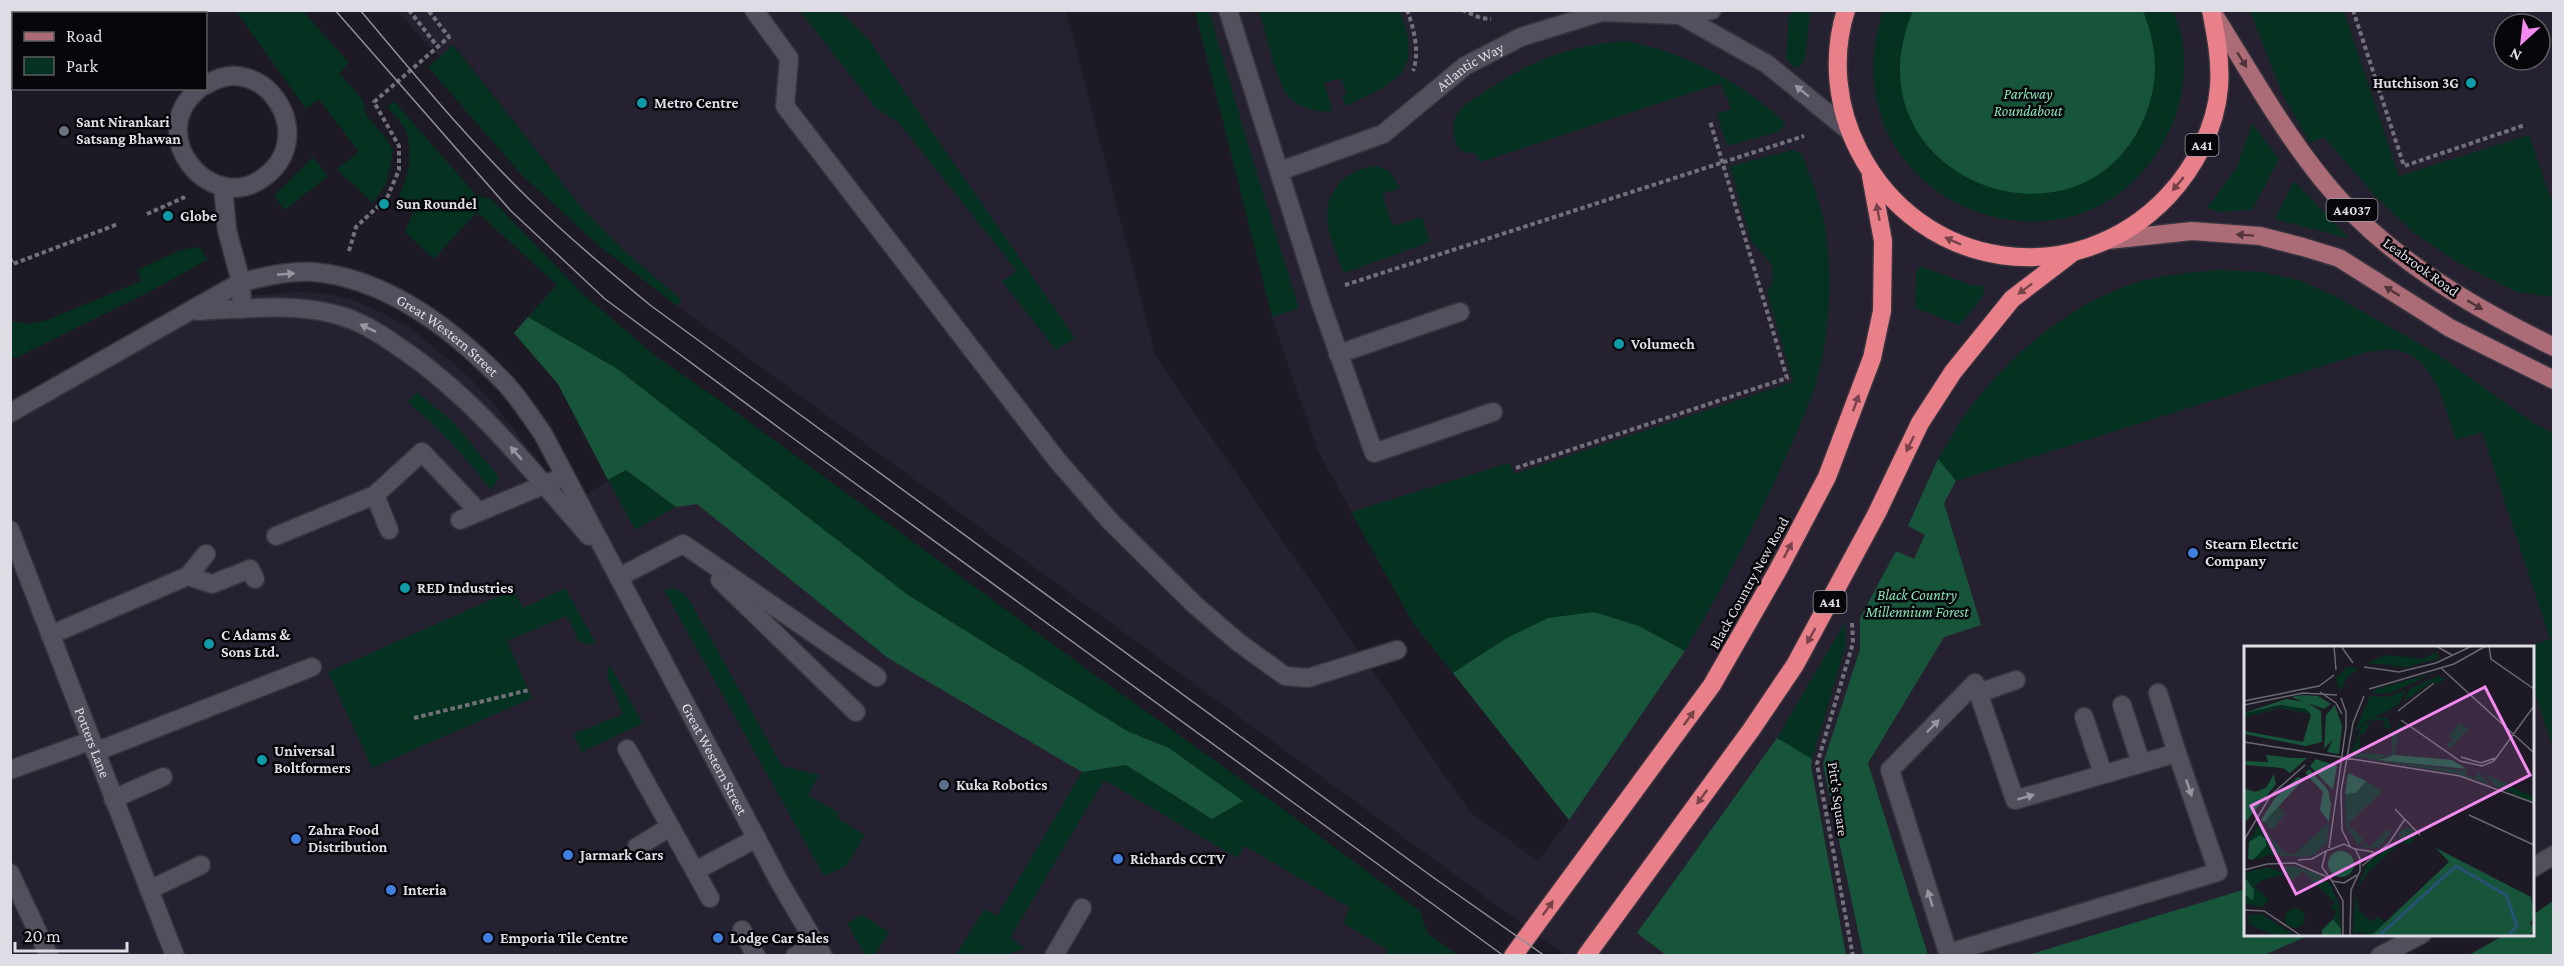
<svg xmlns="http://www.w3.org/2000/svg" width="2564" height="966" viewBox="0 0 2564 966" font-family="'Crimson Pro',serif">
	<rect width="100%" height="100%" fill="#1d1a25"/>
	<!-- built -->
	<g fill="#262131" fill-rule="evenodd">
		<path d="M397,11H1066L1156,357L1470,812L1538,861L1569,820L1413,623L1318,451L1272,317L1195,11H2553V855L2533,868L2532,648H2246V934L2422,935L2380,956L1565,955L677,306L681,301L621,248L582,208L454,45L439,57ZM2504,24H2540V60H2504Z"/>
		<path d="M300,292L328,294L353,300L382,313L413,330L470,378L497,408L571,503L663,448L1458,955H11L10,413L194,311L242,296Z"/>
	</g>
	<!-- green -->
	<g fill="#053220">
		<path d="M1799,10L1810,13L1805,59L1801,65L1794,68L1786,59L1789,15Z"/>
		<path d="M236,11H303L349,63L339,73L363,100L366,115L386,138L393,151L386,184L373,203L337,169L359,152L319,99L306,109Z"/>
		<path d="M800,11H840L868,39L1075,338L1056,350L1002,281L1017,271L898,122L876,108Z"/>
		<path d="M1195,11H1209L1249,148L1299,308L1272,317Z"/>
		<path d="M1259,11H1400C1423,73 1399,81 1346,106L1342,96L1347,94L1341,78L1324,83L1333,111C1317,114 1292,106 1284,90C1273,68 1267,35 1259,11Z"/>
		<path d="M1883,11H2173C2189,45 2187,91 2172,125C2092,309 1819,207 1883,11Z"/>
		<path d="M2250,11H2344L2399,176L2529,135L2553,205V297L2517,292L2457,262L2414,233L2376,197L2324,137L2310,143L2283,95Z"/>
		<path d="M1626,41C1686,53 1741,81 1785,123L1778,132L1727,146L1717,114L1731,109L1721,83L1480,162L1475,153C1465,153 1458,152 1455,140C1448,110 1468,103 1489,89C1537,58 1569,46 1626,41Z"/>
		<path d="M453,45L582,208L621,248L682,300L677,306L598,245L521,174L428,67Z"/>
		<path d="M394,101L476,195L491,199L584,295L657,357L729,407L1095,675L1287,812L1419,910L1428,934L1458,955H1385L1388,950L1343,923L1350,908L1245,846L1237,858L1104,780L1010,938L1025,948L1006,955H956L984,909L997,916L1082,772L1126,765L1212,819L1242,801L1169,748L1127,731L908,595L616,368L528,317L557,285L477,212L434,259L405,232L414,211L397,201C407,178 417,150 403,126C399,119 392,113 387,107Z"/>
		<path d="M2252,123L2279,159L2252,210L2220,212L2207,208L2237,167Z"/>
		<path d="M1793,150L1802,154C1812,182 1824,211 1827,241C1832,284 1829,331 1819,372C1810,405 1796,435 1782,465C1753,529 1721,591 1685,651L1639,626L1505,639L1453,673L1413,623L1351,512L1509,463L1514,474L1793,382L1767,292L1771,285L1773,275L1771,264L1751,241L1730,166Z"/>
		<path d="M313,157L328,176L285,210L274,196Z"/>
		<path d="M1378,166L1391,173L1400,188L1382,194L1393,226L1422,217L1430,242L1344,273C1337,255 1327,235 1327,215C1328,186 1351,167 1378,166Z"/>
		<path d="M2294,181L2350,239L2275,219Z"/>
		<path d="M200,247L207,260L149,292L15,358L11,356V321L28,324L45,321L141,281L137,270L181,250Z"/>
		<path d="M1920,266L1971,285L1984,286C1987,298 1967,315 1959,325L1915,308L1916,272Z"/>
		<path d="M2217,270L2262,272L2301,281L2335,296L2434,352L2535,424L2553,433V749L2533,685L2532,648H2523L2550,639L2482,432L2456,440C2446,410 2436,360 2400,351C2391,348 2377,351 2367,352L1956,481L1938,459C1947,445 1955,429 1964,416C2004,359 2069,304 2135,283C2161,275 2189,273 2217,270Z"/>
		<path d="M417,392L453,422L499,477L491,490C466,457 439,429 408,402Z"/>
		<path d="M626,470L676,507L635,530L608,480Z"/>
		<path d="M565,588L596,643L590,645L579,641L567,616L507,641L532,698L372,768L328,672L513,590L523,608Z"/>
		<path d="M676,588L688,598L782,766L819,775L808,795L839,813L837,818L865,835L846,866L824,876L664,590Z"/>
		<path d="M1845,622L1846,644L1812,759L1777,738Z"/>
		<path d="M609,664L643,723L582,752L573,734L623,714L607,677Z"/>
		<path d="M862,915L889,932L875,955H865L847,923Z"/>
	</g>
	<!-- forest -->
	<g fill="#17553b">
		<path d="M2143,11C2157,46 2160,80 2145,116C2082,269 1842,176 1913,11Z"/>
		<path d="M528,317L616,368L908,595L1127,731L1169,748L1243,801L1212,819L1126,765L1082,772L888,658L697,504L676,507L626,470L608,480L558,384L514,333Z"/>
		<path d="M1938,459L1956,481L1944,503L1981,625L1944,637L1868,763L1928,955H1863L1823,764L1860,649V618L1896,551L1914,559L1925,535L1908,526Z"/>
		<path d="M1594,612L1639,626L1685,651L1569,820L1453,673L1505,639L1548,618Z"/>
		<path d="M1777,738L1812,759L1811,766L1846,955H1666L1637,933Z"/>
		<path d="M2246,889V934L2310,935L2264,955H2028Z"/>
		<path d="M2553,901V955H2469L2504,935L2532,934L2533,915Z"/>
	</g>
	<g fill="none" stroke-linecap="round" stroke-linejoin="round">
		<!-- lane casing -->
		<g stroke="#36343d" stroke-width="21">
			<g id="lane">
				<path d="M754,10L789,58L785,106L1057,460L1110,521L1195,605L1238,642L1285,676L1308,678L1397,650"/>
				<path d="M200,88C143,133 208,213 260,180C324,139 263,47 206,85"/>
				<path d="M223,186L227,230L241,282L242,309"/>
				<path d="M1320,301L1374,453L1493,412"/>
				<path d="M1338,354L1460,312"/>
				<path d="M375,495L389,530"/>
				<path d="M460,520L565,476"/>
				<path d="M276,536L375,495L422,452L479,512"/>
				<path d="M188,576L212,584L250,569L255,579"/>
				<path d="M619,577L683,544L877,677"/>
				<path d="M720,580L856,712"/>
				<path d="M50,635L188,576L206,554"/>
				<path d="M1979,693L2016,680"/>
				<path d="M2158,693L2177,753"/>
				<path d="M2122,705L2141,763"/>
				<path d="M2084,717L2103,774"/>
				<path d="M627,749L710,898"/>
				<path d="M95,752L312,667"/>
				<path d="M10,770L90,741"/>
				<path d="M113,799L163,777"/>
				<path d="M637,847L670,827"/>
				<path d="M695,871L757,838"/>
				<path d="M10,873L49,956"/>
				<path d="M149,890L201,865"/>
				<path d="M742,930L756,956"/>
				<path d="M1948,953L2218,872L2177,753L2015,800L1975,683L1890,770L1949,956"/>
				<path d="M795,956L816,944"/>
				<path d="M1054,956L1082,908"/>
			</g>
		</g>
		<!-- street casing -->
		<g stroke="#36343d" stroke-width="21">
			<g id="street">
				<path d="M1228,10L1320,301"/>
				<path d="M1680,15L1767,64L1847,129"/>
				<path id="s1" d="M1280,171L1383,134L1465,66L1521,37L1602,12L1680,15L1712,10"/>
				<path d="M198,311C242,309 291,303 334,314C359,320 379,333 399,347C474,397 530,469 589,536"/>
				<path id="s2" d="M10,413L241,282C264,277 290,270 314,272C388,279 455,331 505,383C519,398 531,417 543,434L779,881L823,956"/>
				<path id="s3" d="M10,530L175,956"/>
				<path d="M2532,868L2554,855"/>
				<path d="M2380,956L2422,934"/>
			</g>
		</g>
		<!-- primary casing -->
		<g stroke="#36343d" stroke-width="21">
			<g id="primary">
				<path d="M2211,10C2247,67 2280,127 2322,179C2382,254 2468,305 2554,347"/>
				<path d="M2108,240L2192,231L2260,236L2303,247L2339,258L2450,328L2554,380"/>
			</g>
		</g>
		<!-- highway casing -->
		<g stroke="#36343d" stroke-width="21">
			<g id="highway">
				<path d="M1846,10C1831,57 1837,109 1859,151C1920,271 2075,294 2168,196C2195,167 2216,127 2219,87C2221,61 2216,36 2211,10"/>
				<path d="M1513,956L1712,685L1778,570L1827,477L1872,358L1882,311L1883,241L1871,176"/>
				<path d="M1586,956L1751,730L1795,665L1877,513L1920,423L1953,372L2012,299L2072,253"/>
			</g>
		</g>
		<!-- path -->
		<g stroke="#73707a" stroke-width="4" stroke-dasharray="4.5 3" stroke-linecap="butt">
			<path d="M127,10L128,14"/>
			<path d="M409,10L437,46"/>
			<path d="M1407,10C1414,29 1420,52 1413,71"/>
			<path d="M1462,10L1481,18L1491,19"/>
			<path d="M2353,10L2404,166L2525,125"/>
			<path d="M147,214L185,197"/>
			<path d="M349,251L356,227L387,198L399,170V146L374,102L449,37L428,10"/>
			<path d="M10,258L13,264L118,224"/>
			<path d="M1345,285L1804,136"/>
			<path d="M1516,468L1787,378L1710,121"/>
			<path d="M1852,623L1853,643L1817,764L1853,956"/>
			<path d="M414,718L529,690"/>
		</g>
		<!-- lane -->
		<use href="#lane" stroke="#534f5c" stroke-width="18"/>
		<!-- street -->
		<use href="#street" stroke="#534f5c" stroke-width="18"/>
		<!-- primary -->
		<use href="#primary" stroke="#ac6c77" stroke-width="18"/>
		<!-- highway -->
		<use href="#highway" stroke="#e87f89" stroke-width="18"/>
		<!-- tram -->
		<g stroke="#908e97" stroke-width="1.5">
			<path d="M335,10L510,210L605,299L790,436L1504,956"/>
			<path d="M360,10C415,75 469,141 530,200C568,237 609,271 650,305L1434,878L1545,956"/>
		</g>
	</g>
	<!-- one-way arrows -->
	<defs><path id="oneway-solid" d="M-6-.8H1V-3.2L6.5 0L1 3.2V.8H-6Z" transform="scale(1.5)"/></defs>
	<g fill="#51343b">
		<use href="#oneway-solid" transform="translate(2242 60) rotate(58)"/>
		<use href="#oneway-solid" transform="translate(2245 235) rotate(-176)"/>
		<use href="#oneway-solid" transform="translate(2392 291) rotate(-148)"/>
		<use href="#oneway-solid" transform="translate(2475 305) rotate(31)"/>
	</g>
	<g fill="#9896a0">
		<use href="#oneway-solid" transform="translate(1802 91) rotate(-141)"/>
		<use href="#oneway-solid" transform="translate(286 274) rotate(-5)"/>
		<use href="#oneway-solid" transform="translate(368 328) rotate(-154)"/>
		<use href="#oneway-solid" transform="translate(516 453) rotate(-131)"/>
		<use href="#oneway-solid" transform="translate(1933 726) rotate(-46)"/>
		<use href="#oneway-solid" transform="translate(2189 788) rotate(71)"/>
		<use href="#oneway-solid" transform="translate(2026 797) rotate(-16)"/>
		<use href="#oneway-solid" transform="translate(1930 898) rotate(-107)"/>
	</g>
	<g fill="#78424a">
		<use href="#oneway-solid" transform="translate(2178 184) rotate(130)"/>
		<use href="#oneway-solid" transform="translate(1878 212) rotate(-100)"/>
		<use href="#oneway-solid" transform="translate(1953 241) rotate(-156)"/>
		<use href="#oneway-solid" transform="translate(2025 289) rotate(143)"/>
		<use href="#oneway-solid" transform="translate(1856 403) rotate(-70)"/>
		<use href="#oneway-solid" transform="translate(1910 444) rotate(116)"/>
		<use href="#oneway-solid" transform="translate(1788 550) rotate(-62)"/>
		<use href="#oneway-solid" transform="translate(1811 636) rotate(119)"/>
		<use href="#oneway-solid" transform="translate(1689 718) rotate(-54)"/>
		<use href="#oneway-solid" transform="translate(1702 797) rotate(126)"/>
		<use href="#oneway-solid" transform="translate(1548 908) rotate(-54)"/>
	</g>
	<!-- markers -->
	<g fill="#0f9aa8" stroke="#07060a" stroke-width="2">
		<circle cx="2471" cy="83" r="6"/>
		<circle cx="642" cy="103" r="6"/>
		<circle cx="384" cy="204" r="6"/>
		<circle cx="168" cy="216" r="6"/>
		<circle cx="1619" cy="344" r="6"/>
		<circle cx="405" cy="588" r="6"/>
		<circle cx="209" cy="644" r="6"/>
		<circle cx="262" cy="760" r="6"/>
	</g>
	<circle fill="#6b7280" stroke="#07060a" stroke-width="2" cx="64" cy="131" r="6"/>
	<g fill="#3f7fe0" stroke="#07060a" stroke-width="2">
		<circle cx="2193" cy="553" r="6"/>
		<circle cx="296" cy="839" r="6"/>
		<circle cx="568" cy="855" r="6"/>
		<circle cx="1118" cy="859" r="6"/>
		<circle cx="391" cy="890" r="6"/>
		<circle cx="488" cy="938" r="6"/>
		<circle cx="718" cy="938" r="6"/>
	</g>
	<circle fill="#5c6f8a" stroke="#07060a" stroke-width="2" cx="944" cy="785" r="6"/>
	<g text-anchor="middle" dominant-baseline="central" stroke-width="5" stroke-linejoin="round" paint-order="stroke">
		<!-- shield labels -->
		<g fill="#07060a" stroke="#9e9ca3" stroke-width="1.5">
			<rect x="2185.5" y="134" width="33" height="22" rx="4.5"/>
			<rect x="2326.5" y="199" width="51" height="22" rx="4.5"/>
			<rect x="1813.5" y="591" width="33" height="22" rx="4.5"/>
		</g>
		<g font-size="14" font-weight="bold" fill="#dedce4">
			<text x="2202" y="145">A41</text>
			<text x="2352" y="210">A4037</text>
			<text x="1830" y="602">A41</text>
		</g>
		<!-- street labels -->
		<g font-size="15" fill="#dedce4" stroke="#07060a">
			<text stroke="none"><textPath href="#s1" startOffset="220">Atlantic Way</textPath></text>
			<text transform="translate(2421 267) rotate(36)">Leabrook Road</text>
			<text stroke="none"><textPath href="#s2" startOffset="490">Great Western Street</textPath></text>
			<text transform="translate(1749 583) rotate(-61)">Black Country New Road</text>
			<text stroke="none"><textPath href="#s3" startOffset="228">Potters Lane</textPath></text>
			<text stroke="none"><textPath href="#s2" startOffset="996">Great Western Street</textPath></text>
			<text transform="translate(1838 799) rotate(82)">Pitt's Square</text>
		</g>
		<!-- poi labels -->
		<g font-size="15" font-weight="bold" fill="#dedce4" stroke="#07060a" text-anchor="start">
			<text x="2459" y="83" text-anchor="end">Hutchison 3G</text>
			<text x="654" y="103">Metro Centre</text>
			<text x="76" y="122">Sant Nirankari<tspan x="76" dy="17">Satsang Bhawan</tspan></text>
			<text x="396" y="204">Sun Roundel</text>
			<text x="180" y="216">Globe</text>
			<text x="1631" y="344">Volumech</text>
			<text x="2205" y="544">Stearn Electric<tspan x="2205" dy="17">Company</tspan></text>
			<text x="417" y="588">RED Industries</text>
			<text x="221" y="635">C Adams &amp;<tspan x="221" dy="17">Sons Ltd.</tspan></text>
			<text x="274" y="751">Universal<tspan x="274" dy="17">Boltformers</tspan></text>
			<text x="956" y="785">Kuka Robotics</text>
			<text x="308" y="830">Zahra Food<tspan x="308" dy="17">Distribution</tspan></text>
			<text x="580" y="855">Jarmark Cars</text>
			<text x="1130" y="859">Richards CCTV</text>
			<text x="403" y="890">Interia</text>
			<text x="500" y="938">Emporia Tile Centre</text>
			<text x="730" y="938">Lodge Car Sales</text>
		</g>
		<!-- park labels -->
		<g font-size="15" font-style="italic" fill="#88e2b5" stroke="#07060a">
			<text x="2028" y="94">Parkway<tspan x="2028" dy="17">Roundabout</tspan></text>
			<text x="1917" y="595">Black Country<tspan x="1917" dy="17">Millennium Forest</tspan></text>
		</g>
	</g>
	<!-- overview -->
	<g transform="translate(2244 646)">
		<rect width="290" height="290" fill="#1d1a25"/>
		<path d="M194,5L193,13L163,21L124,17L141,9L179,13ZM103,21L115,22L103,31L96,46L92,32ZM190,27L146,47L128,48L132,43ZM194,30L201,33L193,38L189,35L159,56L166,43ZM162,44L154,59L120,77L110,87L126,50L144,51ZM43,59L62,63L66,72L62,67L37,62L0,71V67ZM142,71L147,82L141,83L139,73L127,75L120,88H116L115,107L148,109V90L157,78L165,84L154,85L151,109L137,111L144,115L223,125L222,129L232,132L234,126L245,138L209,127L107,110L117,81L131,72ZM216,76L224,83L207,102L201,98L209,95L205,90ZM242,128L289,151V156L251,140ZM122,135L139,145L104,178L120,194L114,199L102,180L101,148ZM33,159L48,174L41,168L28,185L20,176ZM85,176L83,196L71,208L62,211L26,209L9,214L17,203L5,196L15,177L39,205L49,209ZM155 190a8 8 0 1 1 16 0a8 8 0 1 1-16 0ZM143,183L147,187L135,201L125,202L117,201L121,196L125,202ZM151,197L154,199L124,226L111,247L115,264L127,276L134,270L141,277L128,289L114,286L109,289L111,248L123,218ZM49,220L73,227L86,238L95,258L97,283L89,273L92,265L87,261L91,257L59,225L48,235L41,228L18,234L10,240L25,254L17,261L1,258L0,249L4,252L10,244L0,227L23,221L38,227V221ZM41 272a10 10 0 1 1 20 0a10 10 0 1 1-20 0ZM17,268L49,288V289H29L7,279L3,269Z" fill="#053220"/>
		<path d="M59,49L74,50L87,58L80,63L47,51ZM42,53L62,56L77,65L78,96L62,100L0,88V85L59,96L67,69L62,63L37,59L0,67ZM91,59L98,80L95,108L83,106L89,93L80,103L82,69ZM22,109L48,112H63L46,127L39,122L1,119V115L24,116ZM151,109L208,114L223,123L135,114ZM72,113L93,120L89,144L66,120ZM65,123L84,144L87,159L85,176L76,164L79,146L61,127ZM104,127L122,135L112,147L101,148ZM30,128L32,138L0,178V142L11,146L22,142ZM54,131L60,133L20,176L17,174L31,152ZM16,189L22,193V200L9,214L4,213L5,196ZM192,202L287,251L290,271L286,277L290,283L286,289H128L205,216ZM84 218a13 13 0 1 1 26 0a13 13 0 1 1-26 0ZM0,230L10,244L9,254L0,249ZM89,273L97,283V289H78V284Z" fill="#17553b"/>
		<path fill="none" stroke="#275276" stroke-width="3" d="M136,289L212,220L262,249L273,280L265,289"/>
		<path fill="none" stroke="#6a6871" stroke-width="1.5" d="M90,0L92,24M97,0L109,17M192,0L208,9M245,0L247,13L290,43M120,21L155,26L192,17L228,0M197,22L290,107M125,43L210,18L242,0M76,46L92,57L98,68M0,55L75,40L90,29M0,59L59,47L93,49M154,65L190,37M157,74L216,115L238,120L250,115L290,60M0,96L216,130L290,157M217,111L237,117L251,112M151,163L176,189M225,169L290,199M0,194L27,149L61,119M106,200L98,184L97,146L109,77L120,50M85,202L102,81V66L97,52M111,203L130,206M54,214L68,213L82,205M118,220L145,197L161,173M0,224L23,218L51,217L83,231M88,235L99,255V289M0,264L20,265L56,289M106,289L107,244L116,225V213L111,203L100,198L82,205L78,221L88,235L100,237L113,229"/>
		<path fill="#f489f0" fill-opacity="0.15" stroke="#f489f0" stroke-width="3" d="M241,41L286,129L52,248L7,160Z"/>
		<rect width="290" height="290" fill="none" stroke="#dedce4" stroke-width="3"/>
	</g>
	<!-- border -->
	<rect width="2564" height="966" fill="none" stroke="#dedce4" stroke-width="24"/>
	<!-- legend -->
	<rect x="12" y="12" width="195" height="78" fill="#07060a" stroke="#5d5c61" stroke-width="1.5"/>
	<rect x="24" y="32" width="30" height="9" fill="#ac6c77" stroke="#5d5c61" stroke-width="1.5"/>
	<text x="66" y="42" font-size="18" fill="#dedce4">Road</text>
	<rect x="24" y="57" width="30" height="18" fill="#053220" stroke="#5d5c61" stroke-width="1.5"/>
	<text x="66" y="72" font-size="18" fill="#dedce4">Park</text>
	<!-- north arrow -->
	<g transform="translate(2522 42) rotate(207)"><circle r="28" fill="#07060a" stroke="#5d5c61" stroke-width="1.5"/>
	<path d="M0-4.5L10 22L0 15L-10 22Z" fill="#f489f0"/>
	<text y="-9" font-size="16" font-weight="bold" text-anchor="middle" fill="#dedce4">N</text>
	</g>
	<!-- scale -->
	<path d="M15 942v9h112v-9" fill="none" stroke="#dedce4" stroke-width="3"/>
	<text x="24" y="942" font-size="18" fill="#dedce4" stroke="#07060a" stroke-width="4.5" paint-order="stroke">20 m</text>
</svg>
